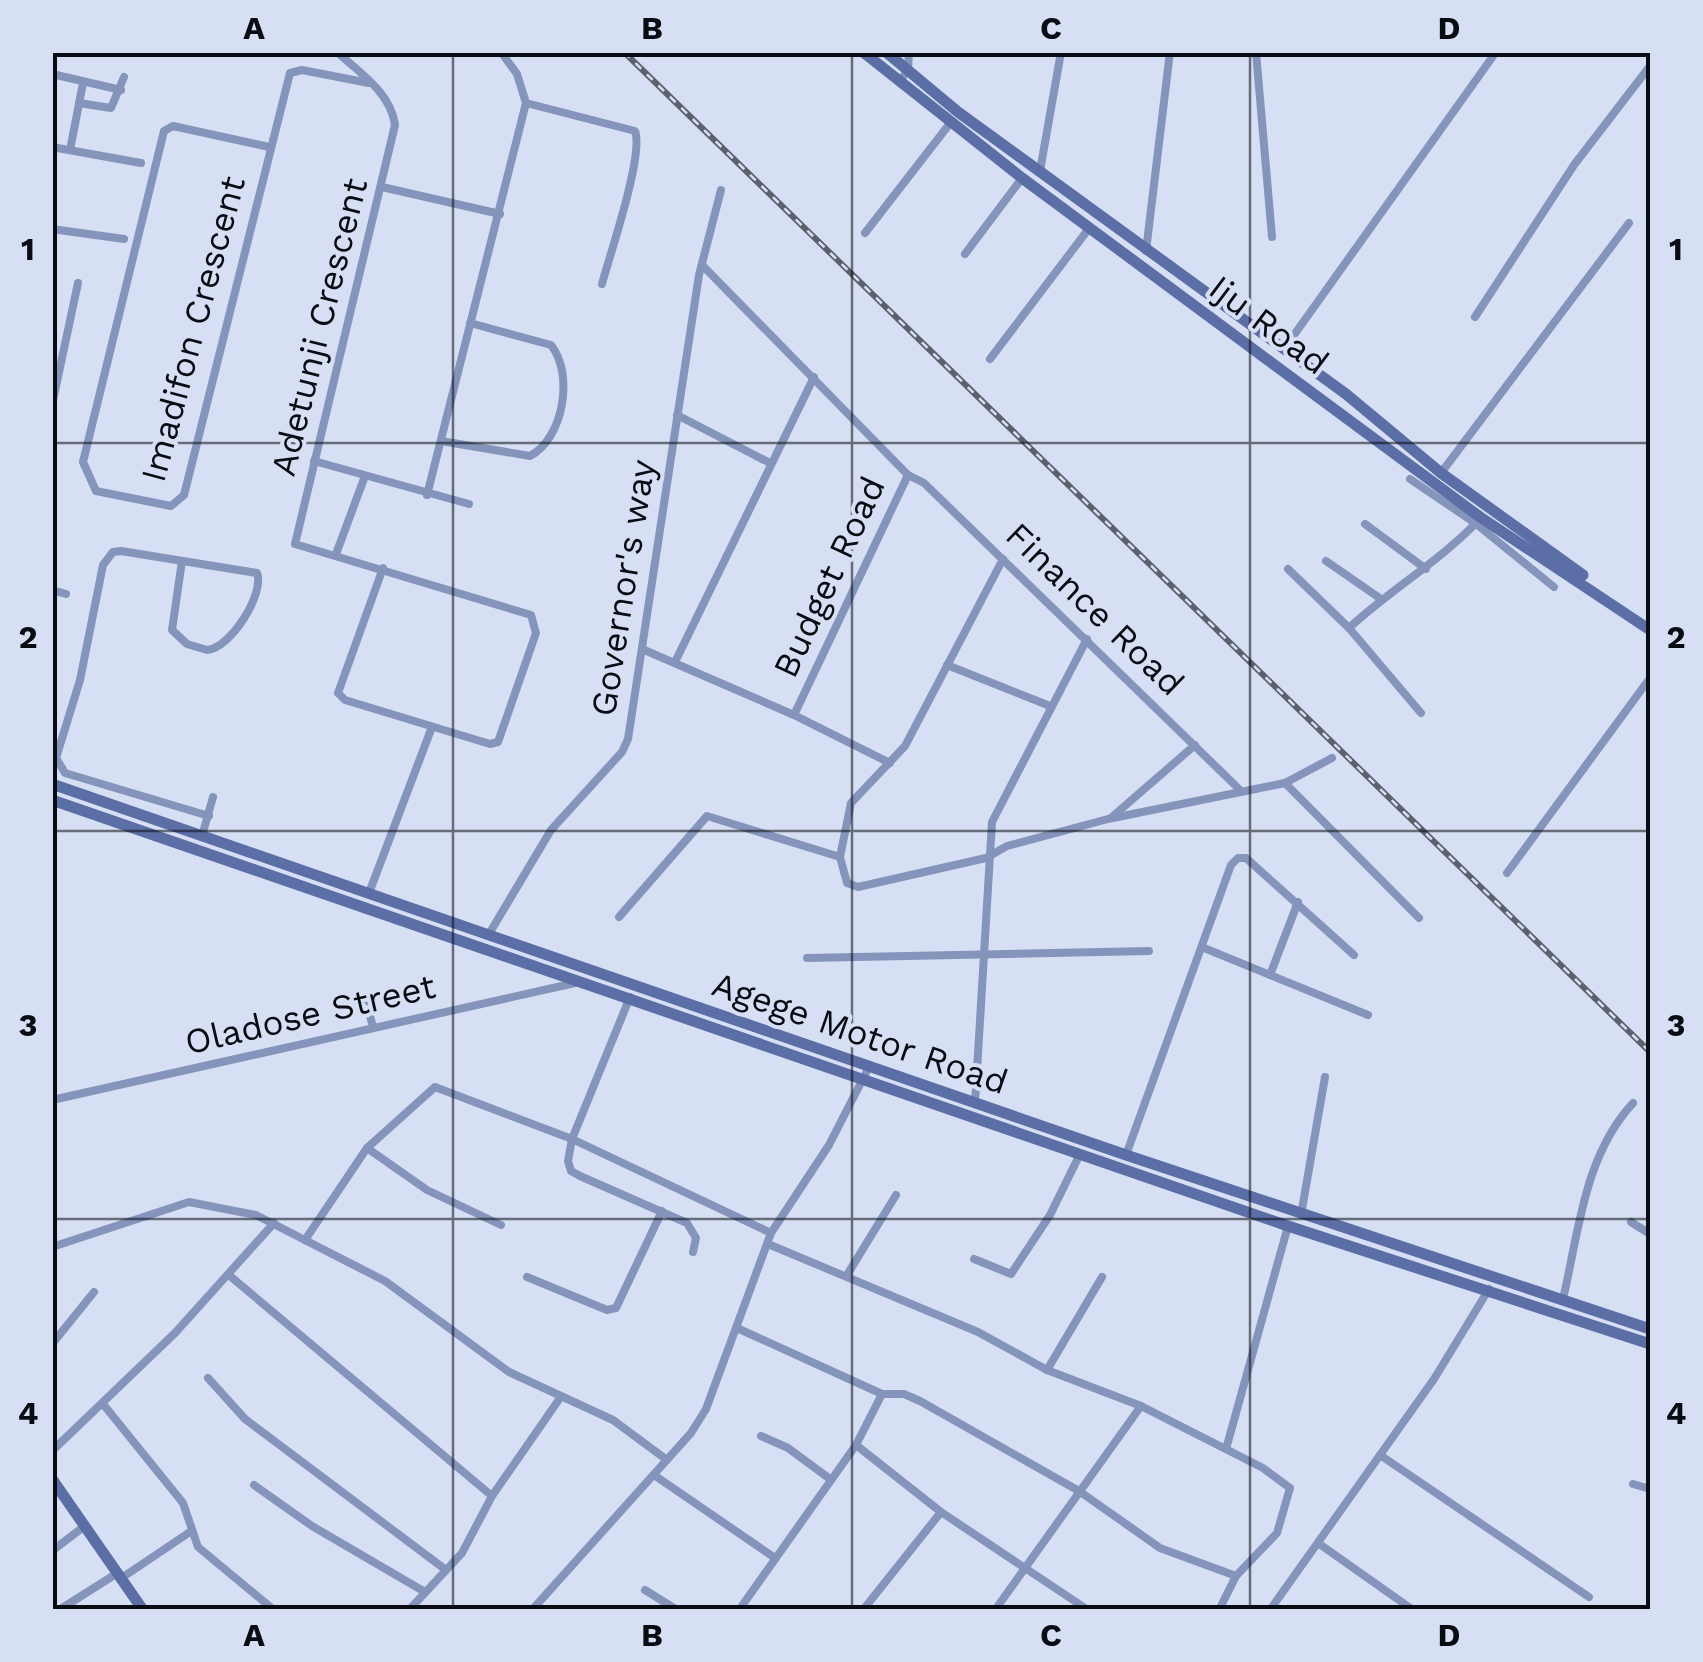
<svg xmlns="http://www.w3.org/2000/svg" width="1703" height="1662" viewBox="0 0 1703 1662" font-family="'Work Sans',sans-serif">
	<rect width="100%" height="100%" fill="#d7dff4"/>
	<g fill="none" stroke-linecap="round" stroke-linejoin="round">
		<!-- street -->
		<g stroke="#8594ba" stroke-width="8">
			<path d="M337,52C360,73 391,93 395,125L295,544L531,615L536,633L498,742L490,744L345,700L338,693L383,568"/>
			<path d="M1256,52L1272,237"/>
			<path d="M52,74L121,90"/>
			<path d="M900,81L908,70L909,52"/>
			<path d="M79,103L111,108L124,77"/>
			<path d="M526,103L635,131C644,155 610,254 602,284"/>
			<path d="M52,147L141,163"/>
			<path d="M269,147L173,126L164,131L83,462L96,491L171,506L184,495L290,73L302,70L369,83"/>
			<path d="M70,150L83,83"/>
			<path d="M1040,171L1061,52"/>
			<path d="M382,187L500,214"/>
			<path d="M52,229L124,239"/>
			<path d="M865,233L951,122"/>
			<path d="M1146,251L1170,52"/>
			<path d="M965,254L1022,178"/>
			<path d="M704,267L908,475L924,483L1239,789"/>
			<path d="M1475,317L1574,165L1650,66"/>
			<path d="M1284,349L1496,52"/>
			<path d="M990,359L1090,227"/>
			<path d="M52,405L78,283"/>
			<path d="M677,415L770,463"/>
			<path d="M441,441L530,456C564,438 574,374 551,345L470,323"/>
			<path d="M314,461L469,504"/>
			<path d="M1441,473L1629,223"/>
			<path d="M1410,479L1475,523L1554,587"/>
			<path d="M427,495L526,103L517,74L501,52"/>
			<path d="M1365,524L1426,569"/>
			<path d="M336,554L365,476"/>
			<path d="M1003,559L905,746L851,803L840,857L847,883L858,887L986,858L1007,846L1108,819L1285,783L1332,758"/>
			<path d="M182,561L172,630L187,644L207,650C231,648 265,593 257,573L121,551L113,552L103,565L80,680L56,758L65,773L209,816"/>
			<path d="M1326,561L1381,599"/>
			<path d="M1288,569L1349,628L1421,713"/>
			<path d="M52,590L66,594"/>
			<path d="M1349,628C1390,590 1437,563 1476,523"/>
			<path d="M642,649L794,715"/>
			<path d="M676,660L814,377"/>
			<path d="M947,665L1050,706"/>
			<path d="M890,763L794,715L908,475"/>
			<path d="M1285,783L1419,918"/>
			<path d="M1112,817L1195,745"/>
			<path d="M202,836L213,797"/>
			<path d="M1507,873L1650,678"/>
			<path d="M369,893L432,727"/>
			<path d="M619,917L707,816L840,857"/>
			<path d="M489,934L551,830L622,752L628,739L699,275L721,190"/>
			<path d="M1204,948L1368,1015"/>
			<path d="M807,958L1149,951"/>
			<path d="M1270,975L1298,902"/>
			<path d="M630,997L572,1139L568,1161L571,1171L580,1176L687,1223L696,1238L693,1252"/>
			<path d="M366,1001L373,1027"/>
			<path d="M52,1100L575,983"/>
			<path d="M975,1103L992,822L1087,639"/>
			<path d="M367,1148L427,1190L501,1225"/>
			<path d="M1126,1155L1231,865L1238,858H1246L1354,955"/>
			<path d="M1301,1215L1325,1077"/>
			<path d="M1631,1222L1650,1234"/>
			<path d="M305,1240L367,1148L435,1087L572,1139L771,1233"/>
			<path d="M768,1244L978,1332L1047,1370L1141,1406L1263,1468L1290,1488L1277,1533L1236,1576L1219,1610"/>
			<path d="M52,1247L189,1202L256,1215L385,1281L509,1372L613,1420L667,1460"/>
			<path d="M974,1259L1011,1274L1050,1215L1080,1154"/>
			<path d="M847,1275L896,1195"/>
			<path d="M230,1276L492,1496"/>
			<path d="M527,1277L607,1310L616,1308L662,1211"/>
			<path d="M1563,1299C1579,1231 1584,1156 1633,1103"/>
			<path d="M737,1328L882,1394H904L920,1401L1079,1491L1160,1548L1236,1576"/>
			<path d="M52,1344L94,1292"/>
			<path d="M1047,1370L1102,1277"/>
			<path d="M208,1378L245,1419L446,1570"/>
			<path d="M103,1404L183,1503L198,1547L274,1610"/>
			<path d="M761,1436L788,1448L830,1479"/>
			<path d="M856,1445L941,1512L1088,1610"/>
			<path d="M1226,1449L1288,1226"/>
			<path d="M52,1451L175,1333L274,1223"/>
			<path d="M1380,1455L1589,1597"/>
			<path d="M654,1475L775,1558"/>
			<path d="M1633,1484L1650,1489"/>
			<path d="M254,1485L312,1526L425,1592"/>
			<path d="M1318,1543L1413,1610"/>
			<path d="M52,1551L82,1528"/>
			<path d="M120,1579L190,1532"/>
			<path d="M645,1590L677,1610"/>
			<path d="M59,1610L116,1574"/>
			<path d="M409,1610L462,1553L492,1496L560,1398"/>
			<path d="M532,1610L691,1433L706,1409L771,1233L829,1145L870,1065"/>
			<path d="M739,1610L856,1445L882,1394"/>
			<path d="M863,1610L941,1512"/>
			<path d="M995,1610L1141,1406"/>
			<path d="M1270,1610L1434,1379L1489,1289"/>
		</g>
		<!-- secondary -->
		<g stroke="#5b6ea6" stroke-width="11">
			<path d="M863,52L1022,178L1480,517L1650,630"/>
			<path d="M886,52L958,112L1346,394L1441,473L1583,575"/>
			<path d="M52,784L1126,1155L1650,1329"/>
			<path d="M52,800L1288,1226L1650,1344"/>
			<path d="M52,1479L143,1610"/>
		</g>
		<!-- rail casing -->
		<g stroke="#5c616e" stroke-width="6">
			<path id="rail" d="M624,52L1650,1052"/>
		</g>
		<!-- rail -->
		<use href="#rail" stroke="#d7dff4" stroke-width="2.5" stroke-dasharray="8" stroke-linecap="butt"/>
	</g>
	<!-- grid -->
	<path fill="none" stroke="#090c13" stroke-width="2.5" stroke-opacity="0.55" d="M453,52V1610M852,52V1610M1250,52V1610M52,443H1650M52,831H1650M52,1219H1650"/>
	<g text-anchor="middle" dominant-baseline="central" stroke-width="8" stroke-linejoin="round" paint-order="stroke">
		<!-- street labels -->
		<g font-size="35" fill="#090c13" stroke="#d7dff4">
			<text transform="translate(1269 325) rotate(37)">Iju Road</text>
			<text transform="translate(319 327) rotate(-76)">Adetunji Crescent</text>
			<text transform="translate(193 329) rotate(-75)">Imadifon Crescent</text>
			<text transform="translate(829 577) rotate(-65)">Budget Road</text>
			<text transform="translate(623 588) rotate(-81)">Governor's way</text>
			<text transform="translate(1095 609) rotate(44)">Finance Road</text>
			<text transform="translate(310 1014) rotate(-13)">Oladose Street</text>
			<text transform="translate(860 1033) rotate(19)">Agege Motor Road</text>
		</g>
	</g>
	<!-- border -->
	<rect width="1703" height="1662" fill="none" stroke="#d7dff4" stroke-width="110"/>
	<rect x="55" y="55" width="1593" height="1552" fill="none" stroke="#090c13" stroke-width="4"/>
	<g font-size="32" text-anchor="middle" font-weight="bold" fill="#090c13">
		<text x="254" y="39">A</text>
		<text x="652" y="39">B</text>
		<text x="1051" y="39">C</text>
		<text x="1449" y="39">D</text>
		<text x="28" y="260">1</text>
		<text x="1676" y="260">1</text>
		<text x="28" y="648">2</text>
		<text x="1676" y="648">2</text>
		<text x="28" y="1036">3</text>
		<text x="1676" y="1036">3</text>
		<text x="28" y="1424">4</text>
		<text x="1676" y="1424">4</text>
		<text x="254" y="1646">A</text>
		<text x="652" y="1646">B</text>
		<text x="1051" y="1646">C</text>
		<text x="1449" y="1646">D</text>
	</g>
</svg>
